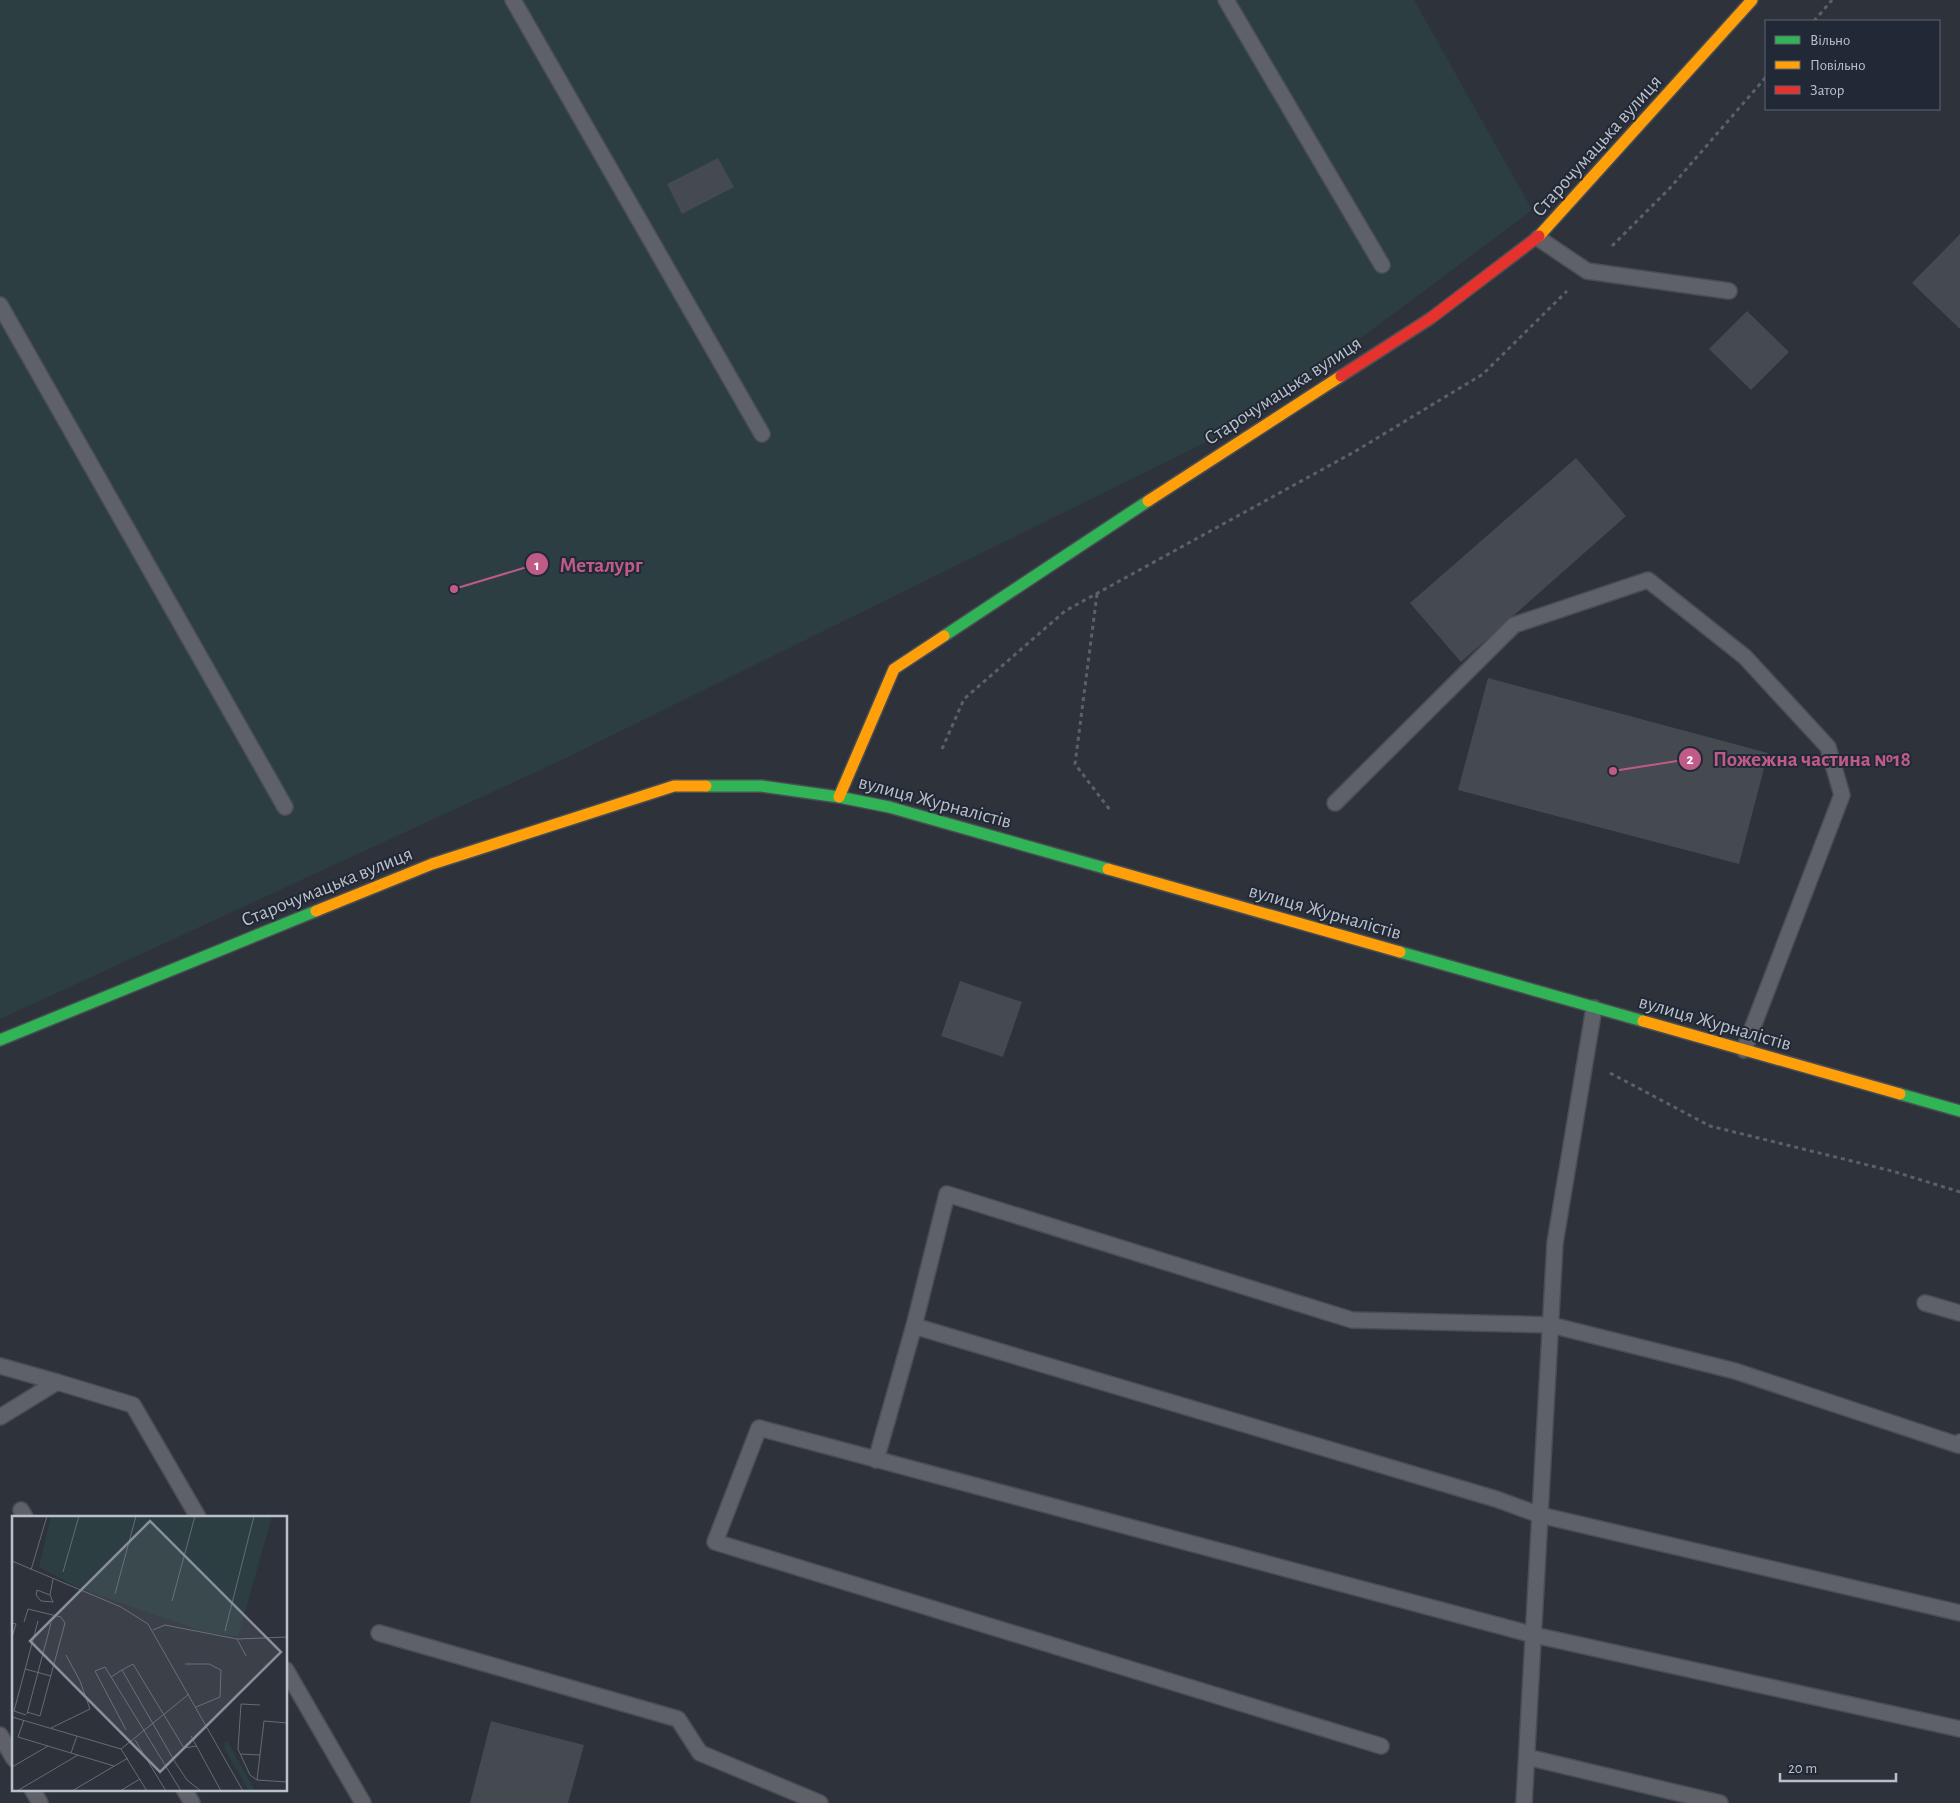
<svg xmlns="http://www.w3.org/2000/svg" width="1960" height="1803" viewBox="0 0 1960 1803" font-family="'Alegreya Sans',sans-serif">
	<rect width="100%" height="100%" fill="#2e333b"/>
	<!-- green -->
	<path fill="#2c3e41" d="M0,0H1414L1532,210L1251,420L566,758L0,1019Z"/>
	<!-- building -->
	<g fill="#454950">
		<path d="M718,158L734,187L682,214L667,184Z"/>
		<path d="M1960,234V329L1912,283Z"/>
		<path d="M1747,311L1789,352L1751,390L1709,349Z"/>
		<path d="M1576,458L1626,516L1461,662L1410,603Z"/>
		<path d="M1488,678L1768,753L1739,864L1458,790Z"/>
		<path d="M960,981L1022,1002L1003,1057L941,1036Z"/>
		<path d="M491,1721L584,1745L568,1803H470Z"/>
	</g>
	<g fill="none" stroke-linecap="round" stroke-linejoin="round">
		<!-- lane casing -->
		<g stroke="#4a4e54" stroke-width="18">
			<g id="lane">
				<path d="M513,0L762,434"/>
				<path d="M1226,0L1382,265"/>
				<path d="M1538,238L1587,271L1729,291"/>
				<path d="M0,305L285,807"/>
				<path d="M1335,803L1514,625L1648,580L1745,657L1828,747L1842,795L1744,1050"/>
				<path d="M1925,1303L1960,1313"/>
				<path d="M914,1326L947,1194L1352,1320L1551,1325L1735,1371L1958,1445L1960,1442"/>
				<path d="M0,1366L57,1382"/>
				<path d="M0,1417L57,1382L133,1405L198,1517"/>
				<path d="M876,1460L914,1326L1496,1499L1540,1515L1960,1613"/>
				<path d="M21,1510L25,1517"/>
				<path d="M379,1633L678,1719L700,1753L820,1803"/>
				<path d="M286,1670L363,1803"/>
				<path d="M0,1735L14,1759"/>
				<path d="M1381,1746L715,1542L759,1428L1534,1635L1960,1729"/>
				<path d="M1527,1757L1720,1803"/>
				<path d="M32,1789L40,1803"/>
				<path d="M184,1789L192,1803"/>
				<path d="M1524,1803L1555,1243L1594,1008"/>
			</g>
		</g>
		<!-- fast casing -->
		<g stroke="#4a4e54" stroke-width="14">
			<g id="fast">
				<path d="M944,636L1148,501"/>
				<path d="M706,786H761L839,797L889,807L1108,869"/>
				<path d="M1400,952L1643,1021"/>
				<path d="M0,1040L316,911"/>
				<path d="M1900,1094L1960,1111"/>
			</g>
		</g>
		<!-- slow casing -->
		<g stroke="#4a4e54" stroke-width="14">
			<g id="slow">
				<path d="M1539,236L1752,0"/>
				<path d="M1148,501L1341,376"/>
				<path d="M839,797L894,669L944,636"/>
				<path d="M1108,869L1400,952"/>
				<path d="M316,911L432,864L674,786H706"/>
				<path d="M1643,1021L1900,1094"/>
			</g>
		</g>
		<!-- jam casing -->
		<g stroke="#4a4e54" stroke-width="14">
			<path id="jam" d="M1341,376L1431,318L1539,236"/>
		</g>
		<!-- path -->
		<g stroke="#5c6166" stroke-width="3" stroke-dasharray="4 4" stroke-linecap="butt">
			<path d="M1814,21L1832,0"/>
			<path d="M1612,246L1670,188L1766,77"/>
			<path d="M1097,594L1075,764L1110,810"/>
			<path d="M942,749L964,699L1065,611L1354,452L1483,374L1567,291"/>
			<path d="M1610,1073L1710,1126L1892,1171L1960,1192"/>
		</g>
		<!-- lane -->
		<use href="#lane" stroke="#5e6268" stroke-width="15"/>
		<!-- fast -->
		<use href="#fast" stroke="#30b455" stroke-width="11"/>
		<!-- slow -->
		<use href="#slow" stroke="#ff9f0a" stroke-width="11"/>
		<!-- jam -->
		<use href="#jam" stroke="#e5322d" stroke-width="11"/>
	</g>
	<g text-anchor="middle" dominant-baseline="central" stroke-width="4" stroke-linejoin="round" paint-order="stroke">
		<!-- street labels -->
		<g font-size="20" fill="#bac0ca" stroke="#222936">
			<text transform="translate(1597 146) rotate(-48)">Старочумацька вулиця</text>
			<text transform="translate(1283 391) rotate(-33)">Старочумацька вулиця</text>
			<text transform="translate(935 802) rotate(15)">вулиця Журналістів</text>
			<text transform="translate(327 887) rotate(-22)">Старочумацька вулиця</text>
			<text transform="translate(1325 912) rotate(16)">вулиця Журналістів</text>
			<text transform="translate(1715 1023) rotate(16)">вулиця Журналістів</text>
		</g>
	</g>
	<!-- overview -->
	<g transform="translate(12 1516)">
		<rect width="275" height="275" fill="#2e333b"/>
		<path d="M39,0H260L226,121L193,116L125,93L63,70L27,51ZM213,226H216L243,275H237L212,232Z" fill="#2c3e41"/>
		<path fill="none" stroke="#666b74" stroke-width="1" d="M0,45L109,91L136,108L231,275M19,54L35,0M51,56L67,0M25,74L38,79L41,86L29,85L24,79ZM103,78L124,0M38,79L41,63M160,85L183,0M12,106L16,93L49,101L53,107L28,200L15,196M0,107L4,108L0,121M141,114L153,109L225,123L275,121M213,115L242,0M225,123L234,140M173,148H197L209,154L208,181L184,191M13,153L39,160M110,154L121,148L172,232L185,230M99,161L110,154L163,246L175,264L189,275M248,189L229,188L226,233L238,259L245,264L275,266M15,198L39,107M14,199L2,195L26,105M0,201L109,233L135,275M12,204L6,221L102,250M39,212L78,193L68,165L54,139M114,214L83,155L93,151L169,275M179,220L209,275M123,224L154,275M109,233L177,178M59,237L65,220M229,238L248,239M0,251L36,230M245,264L252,205L275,207M5,275L66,239M60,275L116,242M108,275L128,263"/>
		<path fill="#898f98" fill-opacity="0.15" stroke="#898f98" stroke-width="2.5" d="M138,5L269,136L148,256L18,125Z"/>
		<rect width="275" height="275" fill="none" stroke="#bac0ca" stroke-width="2.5"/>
	</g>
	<!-- callouts -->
	<path fill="none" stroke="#bf5b87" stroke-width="2" d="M454 589L537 564M1613 771L1690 759"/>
	<g fill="#bf5b87" stroke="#222936" stroke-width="2">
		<circle cx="454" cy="589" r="5"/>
		<circle cx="1613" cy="771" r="5"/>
		<circle cx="537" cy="564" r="12"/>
		<circle cx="1690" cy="759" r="12"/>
	</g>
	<g font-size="15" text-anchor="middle" font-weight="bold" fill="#fff">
		<text x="537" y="570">1</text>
		<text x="1690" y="764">2</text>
	</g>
	<g font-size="21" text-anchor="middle" font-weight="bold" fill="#bf5b87" stroke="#222936" stroke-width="4" stroke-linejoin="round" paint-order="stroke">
		<text x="601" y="572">Металург</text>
		<text x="1812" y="766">Пожежна частина №18</text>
	</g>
	<!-- legend -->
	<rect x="1765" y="20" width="175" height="90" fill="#222936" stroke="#5f6571"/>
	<rect x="1775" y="36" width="25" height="8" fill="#30b455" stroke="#5f6571"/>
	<text x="1810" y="45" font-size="15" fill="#bac0ca">Вільно</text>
	<rect x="1775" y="61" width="25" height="8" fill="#ff9f0a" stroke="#5f6571"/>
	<text x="1810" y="70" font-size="15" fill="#bac0ca">Повільно</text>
	<rect x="1775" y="86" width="25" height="8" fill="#e5322d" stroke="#5f6571"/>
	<text x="1810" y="95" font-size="15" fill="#bac0ca">Затор</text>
	<!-- scale -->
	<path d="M1780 1773v8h116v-8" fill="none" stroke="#bac0ca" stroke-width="2.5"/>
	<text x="1788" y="1773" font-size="15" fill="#bac0ca" stroke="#222936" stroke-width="4" paint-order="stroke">20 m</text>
</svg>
